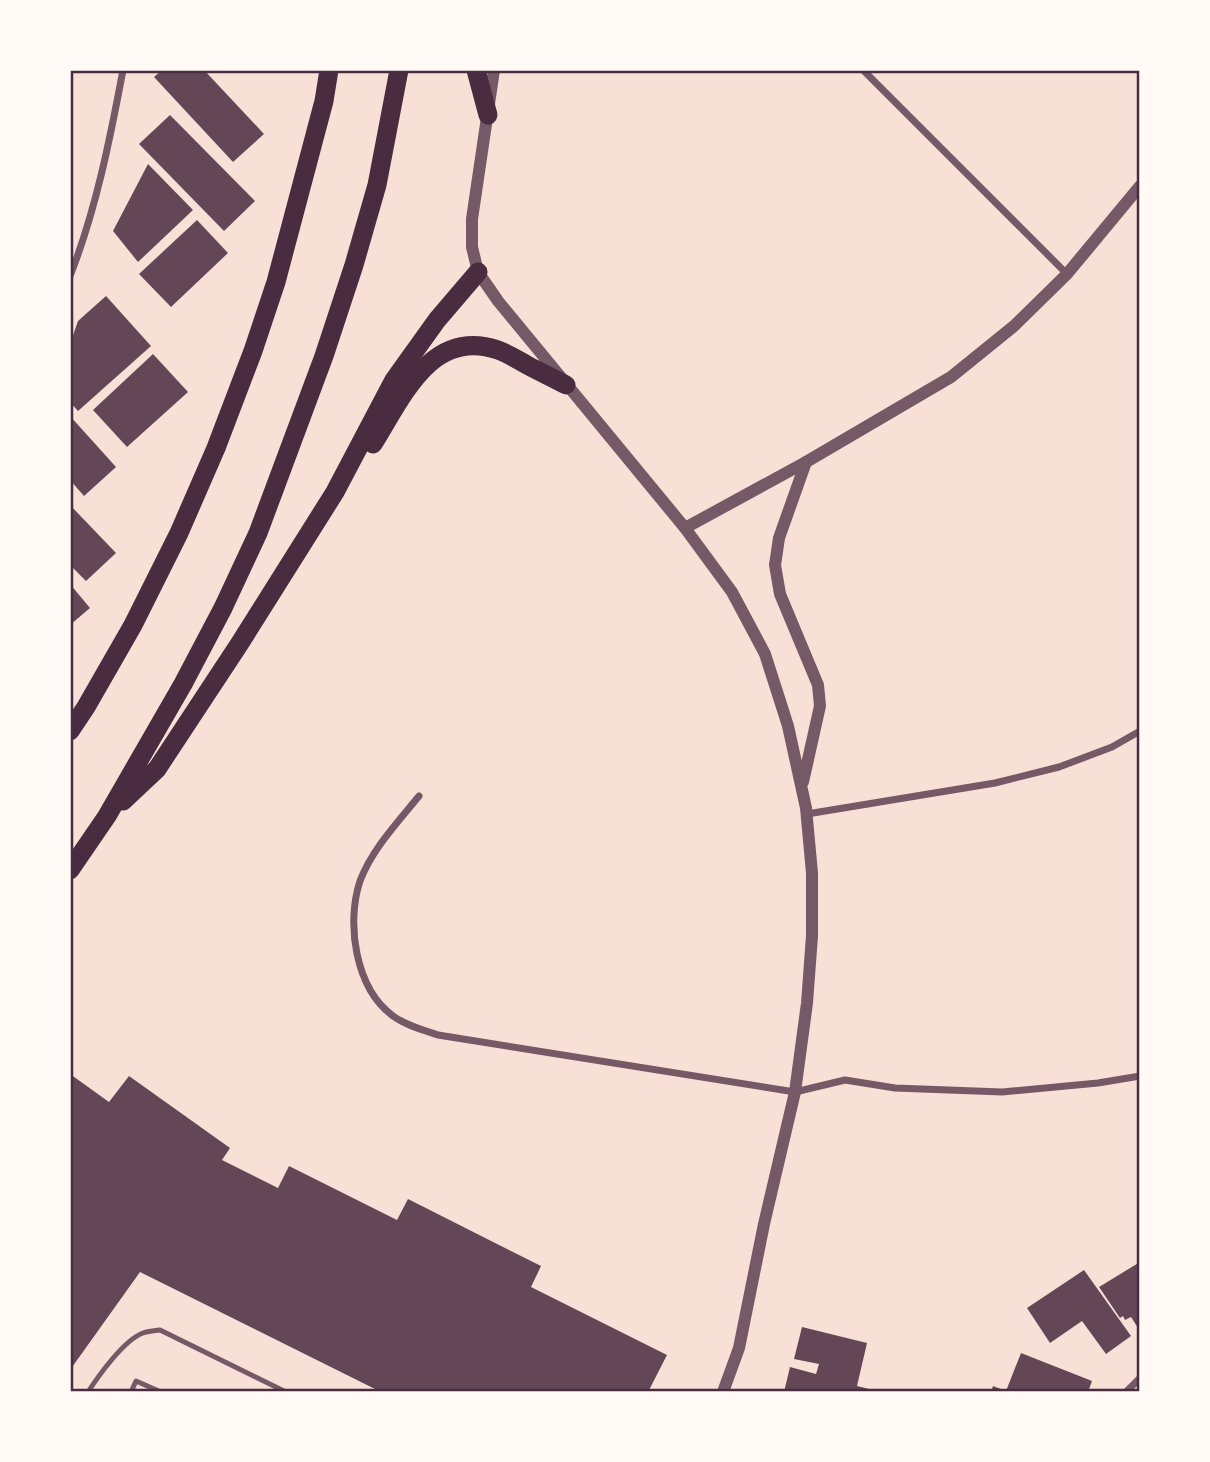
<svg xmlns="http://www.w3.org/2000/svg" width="1210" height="1462" viewBox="0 0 1210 1462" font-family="'Varela Round',sans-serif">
	<rect width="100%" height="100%" fill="#f7e1d7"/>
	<!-- building -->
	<g fill="#644757">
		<path d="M162,70H204L264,134L233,162L154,77Z"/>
		<path d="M170,115L255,201L224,231L139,144Z"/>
		<path d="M148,164L193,210L138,262L113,231Z"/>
		<path d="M197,220L228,253L171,307L139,274Z"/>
		<path d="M106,296L151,346L78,411L70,402V344L78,321Z"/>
		<path d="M153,354L188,392L127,447L93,410Z"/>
		<path d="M70,416L116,467L84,496L70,480Z"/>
		<path d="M70,505L116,553L86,581L70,565Z"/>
		<path d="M70,584L90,608L70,625Z"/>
		<path d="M70,1074L109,1102L129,1076L230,1148L222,1160L278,1188L289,1166L397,1220L408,1199L541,1266L531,1287L667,1355L648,1392H381L140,1272L70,1370Z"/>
		<path d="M1140,1262V1331L1131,1317L1125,1320L1123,1316L1120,1318L1099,1287Z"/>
		<path d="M1084,1270L1131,1336L1106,1354L1082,1321L1050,1343L1027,1308Z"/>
		<path d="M802,1327L867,1343L857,1386L873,1390V1392H784L790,1367L816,1374L819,1364L794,1359Z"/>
		<path d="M1021,1353L1092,1381L1088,1392H991L993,1386L1006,1391Z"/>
	</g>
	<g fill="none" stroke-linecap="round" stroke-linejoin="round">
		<!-- service -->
		<g stroke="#755966" stroke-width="5">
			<path d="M88,1392C99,1375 124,1340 143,1333C148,1331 154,1331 160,1330L286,1392"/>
			<path d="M131,1392L136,1381L161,1392"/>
		</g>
		<!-- minor -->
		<g stroke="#755966" stroke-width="7">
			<path d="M863,70L1067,274"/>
			<path d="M70,276C96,210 110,139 123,70"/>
			<path d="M419,796C398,822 372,849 360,881C346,923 355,988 393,1016C405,1025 423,1030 438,1035L795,1092L845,1080L895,1088L1002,1092L1098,1083L1140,1076"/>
			<path d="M807,814L995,783L1059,767L1112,747L1140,731"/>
			<path d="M1126,1392L1140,1378"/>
		</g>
		<!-- tertiary -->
		<g stroke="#755966" stroke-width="12">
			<path d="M494,70L472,219V247L478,272L498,301L685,528L732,592L765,654L788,726L806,808L812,873V936L807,1003L795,1092L764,1224L739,1348L723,1392"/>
			<path d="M685,528L806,462L951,377L1014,326L1067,274L1140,186"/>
			<path d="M803,782L820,706L818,685L780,594L775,565L779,538L806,462"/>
		</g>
		<!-- trunk -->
		<g stroke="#4a2c40" stroke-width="19">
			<path d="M476,70L488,115"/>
			<path d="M373,444C402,398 431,327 498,350C509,354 518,360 527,365C540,372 553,378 566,385"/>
			<path d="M70,731L86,707L133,625L179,533L216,448L253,351L276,282L324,101L329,70"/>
			<path d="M123,801L157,769L240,643L335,492L394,380L437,320L478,272"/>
			<path d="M70,870L107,816L183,684L223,608L258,533L324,356L354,265L377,185L399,70"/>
		</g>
	</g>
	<!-- border -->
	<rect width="1210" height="1462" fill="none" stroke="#fffaf5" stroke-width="144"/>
	<rect x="72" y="72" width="1066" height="1318" fill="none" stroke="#4a2c40" stroke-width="2.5"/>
</svg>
